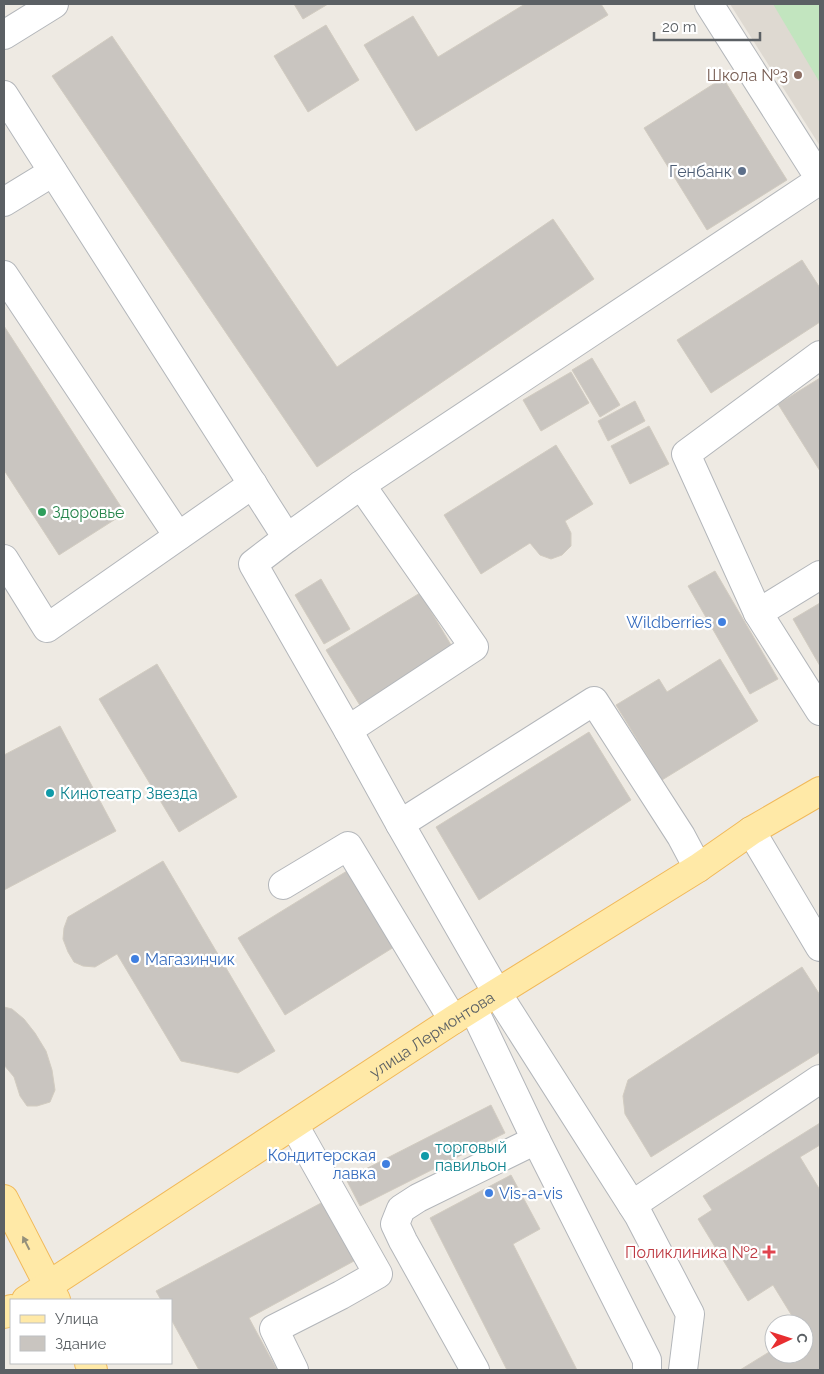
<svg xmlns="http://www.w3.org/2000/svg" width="824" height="1374" viewBox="0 0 824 1374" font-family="Raleway,sans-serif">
	<rect width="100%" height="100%" fill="#eeeae3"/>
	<!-- education -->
	<path fill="#ded9d1" d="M730,4H820V146Z"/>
	<!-- green -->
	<path fill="#c2e5bf" d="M773,4H820V83Z"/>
	<!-- building -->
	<g fill="#c9c5c0" stroke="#d2ccc1">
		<path d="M294,4H328L303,19Z"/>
		<path d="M525,4H601L608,15L416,131L364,45L413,16L438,57Z"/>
		<path d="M326,25L359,80L308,112L274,56Z"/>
		<path d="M112,36L337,367L553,219L594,279L317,467L52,76Z"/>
		<path d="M723,78L787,180L707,230L644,128Z"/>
		<path d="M802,260L820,288V322L711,393L677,340Z"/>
		<path d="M4,326L125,513L59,555L4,470Z"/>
		<path d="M592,358L620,405L600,417L572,370Z"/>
		<path d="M571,372L589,403L541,431L523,400Z"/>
		<path d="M820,378V471L778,404Z"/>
		<path d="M635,401L645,421L608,441L598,421Z"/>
		<path d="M649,426L669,464L630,484L611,446Z"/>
		<path d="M556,445L593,504L565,521L571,533V546L562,555L551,559L540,555L530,543L481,574L444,515Z"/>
		<path d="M715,571L778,679L750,694L688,586Z"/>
		<path d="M321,579L350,629L324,644L295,595Z"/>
		<path d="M420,593L454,650L361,707L326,650Z"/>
		<path d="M820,603V666L793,619Z"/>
		<path d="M720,659L758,721L662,780L616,705L659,679L667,692Z"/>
		<path d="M157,664L237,797L179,832L99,699Z"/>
		<path d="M60,726L116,831L4,890V755Z"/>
		<path d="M589,732L631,800L479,900L436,827Z"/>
		<path d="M163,861L275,1051L238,1073L181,1061L117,954L95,967L83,966L74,962L68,952L63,939L64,928L68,917Z"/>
		<path d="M347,871L394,947L285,1015L238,938Z"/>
		<path d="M802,967L820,995V1052L651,1157L625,1114L623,1096L628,1080Z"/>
		<path d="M4,1007L12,1009L24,1019L35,1033L46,1051L52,1070L55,1090L50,1102L37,1106H27L20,1096L14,1077L4,1065Z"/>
		<path d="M491,1105L505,1133L360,1206L346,1179Z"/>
		<path d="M820,1123V1145L800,1157L820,1190V1370H740L774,1349V1354H804V1324H797L773,1285L748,1301L698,1219L712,1210L703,1196Z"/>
		<path d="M511,1175L540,1229L513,1244L577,1370H507L430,1218Z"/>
		<path d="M323,1202L354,1261L249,1318L277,1370H199L171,1319V1300H161L156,1291Z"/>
	</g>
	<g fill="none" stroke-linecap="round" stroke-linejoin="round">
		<!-- minor casing -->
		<g stroke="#b3b6ba" stroke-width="30">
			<g id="minor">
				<path d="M709,4L820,179"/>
				<path d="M4,35L54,4"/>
				<path d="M4,95L287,538"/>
				<path d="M4,202L53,172"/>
				<path d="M4,275L178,536"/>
				<path d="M820,355L686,454L758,613L820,711"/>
				<path d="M4,559L47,628L253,484"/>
				<path d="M758,613L820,575"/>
				<path d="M348,730L474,647L361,485"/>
				<path d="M400,824L594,701L681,836L698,868"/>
				<path d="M751,831L820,947"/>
				<path d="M283,885L348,846L453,1020"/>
				<path d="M473,1008L536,1140L647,1360V1370"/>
				<path d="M294,1125L378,1274L341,1295L274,1329L294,1370"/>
				<path d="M632,1205L820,1079"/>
				<path d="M475,1370L403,1241L395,1224L401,1209L418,1198L536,1140"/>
				<path d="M683,1370L690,1314L639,1216L497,993L400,824L348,730L253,564L287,538L361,485L820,180"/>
			</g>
		</g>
		<!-- major casing -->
		<g stroke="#f1b959" stroke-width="30">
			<g id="major">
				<path d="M4,1199L56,1300"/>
				<path id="s1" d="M26,1300L453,1020L698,868L751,831L820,791"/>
				<path d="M4,1314L11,1309"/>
				<path d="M89,1363L93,1370"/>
			</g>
		</g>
		<!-- minor -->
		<use href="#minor" stroke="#fff" stroke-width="28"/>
		<!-- major -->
		<use href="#major" stroke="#ffe9a7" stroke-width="28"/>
	</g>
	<!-- one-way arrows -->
	<defs><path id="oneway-solid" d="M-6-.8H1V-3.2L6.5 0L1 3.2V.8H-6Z" transform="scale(1.25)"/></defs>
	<use fill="#94907b" href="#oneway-solid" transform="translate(26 1243) rotate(-117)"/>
	<!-- markers -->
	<circle fill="#8d6e63" stroke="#fff" stroke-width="2" cx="798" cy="75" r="5"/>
	<circle fill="#5c6f8a" stroke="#fff" stroke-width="2" cx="742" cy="171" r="5"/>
	<circle fill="#2e9e5b" stroke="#fff" stroke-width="2" cx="42" cy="512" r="5"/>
	<g fill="#3f7fe0" stroke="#fff" stroke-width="2">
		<circle cx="722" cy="622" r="5"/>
		<circle cx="135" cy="959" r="5"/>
		<circle cx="386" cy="1164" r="5"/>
		<circle cx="489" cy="1193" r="5"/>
	</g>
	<g fill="#0f9aa8" stroke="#fff" stroke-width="2">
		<circle cx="50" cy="793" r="5"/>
		<circle cx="425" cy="1156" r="5"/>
	</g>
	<path fill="#e0444e" stroke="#fff" stroke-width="2" d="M766.5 1244.5h5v5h5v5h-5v5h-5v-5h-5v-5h5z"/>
	<g text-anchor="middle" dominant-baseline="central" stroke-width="4.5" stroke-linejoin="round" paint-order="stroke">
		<!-- education labels -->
		<g font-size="16" fill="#785e54" stroke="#fff" text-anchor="end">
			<text x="788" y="75">Школа №3</text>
		</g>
		<!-- service labels -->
		<g font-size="16" fill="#4e5e75" stroke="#fff" text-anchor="end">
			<text x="732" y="171">Генбанк</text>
		</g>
		<!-- leisure labels -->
		<g font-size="16" fill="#27864d" stroke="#fff" text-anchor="start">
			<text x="52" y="512">Здоровье</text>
		</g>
		<!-- shop labels -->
		<g font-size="16" fill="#366cbe" stroke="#fff" text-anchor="end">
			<text x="712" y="622">Wildberries</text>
			<text x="145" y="959" text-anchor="start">Магазинчик</text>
			<text x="376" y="1155">Кондитерская<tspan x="376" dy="18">лавка</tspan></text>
			<text x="499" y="1193" text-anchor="start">Vis-a-vis</text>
		</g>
		<!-- culture labels -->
		<g font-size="16" fill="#0d838f" stroke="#fff" text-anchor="start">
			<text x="60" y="793">Кинотеатр Звезда</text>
			<text x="435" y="1147">торговый<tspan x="435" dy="18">павильон</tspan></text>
		</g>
		<!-- street labels -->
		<g font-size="16" fill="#5b6064" stroke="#fff">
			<text stroke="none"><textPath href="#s1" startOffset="485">улица Лермонтова</textPath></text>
		</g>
		<!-- health labels -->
		<g font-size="16" fill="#be3a42" stroke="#fff" text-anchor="end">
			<text x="758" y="1252">Поликлиника №2</text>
		</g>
	</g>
	<!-- border -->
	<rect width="824" height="1374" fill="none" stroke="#5b6064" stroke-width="10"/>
	<!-- legend -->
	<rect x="10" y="1299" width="162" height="65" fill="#ffffff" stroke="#bdbfc1"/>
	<rect x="20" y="1315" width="25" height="8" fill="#ffe9a7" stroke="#bdbfc1"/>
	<text x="55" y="1324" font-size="15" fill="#5b6064">Улица</text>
	<rect x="20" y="1336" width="25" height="15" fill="#c9c5c0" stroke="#bdbfc1"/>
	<text x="55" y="1349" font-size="15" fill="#5b6064">Здание</text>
	<!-- north arrow -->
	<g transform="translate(789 1339) rotate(86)"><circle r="24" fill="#ffffff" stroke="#bdbfc1"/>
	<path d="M0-4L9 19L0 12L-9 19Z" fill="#e82e30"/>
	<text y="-8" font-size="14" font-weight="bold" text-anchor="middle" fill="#5b6064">С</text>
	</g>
	<!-- scale -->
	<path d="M654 32v8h106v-8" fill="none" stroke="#5b6064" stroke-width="2.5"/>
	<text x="662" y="32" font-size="15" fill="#5b6064" stroke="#ffffff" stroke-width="4" paint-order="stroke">20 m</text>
</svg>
